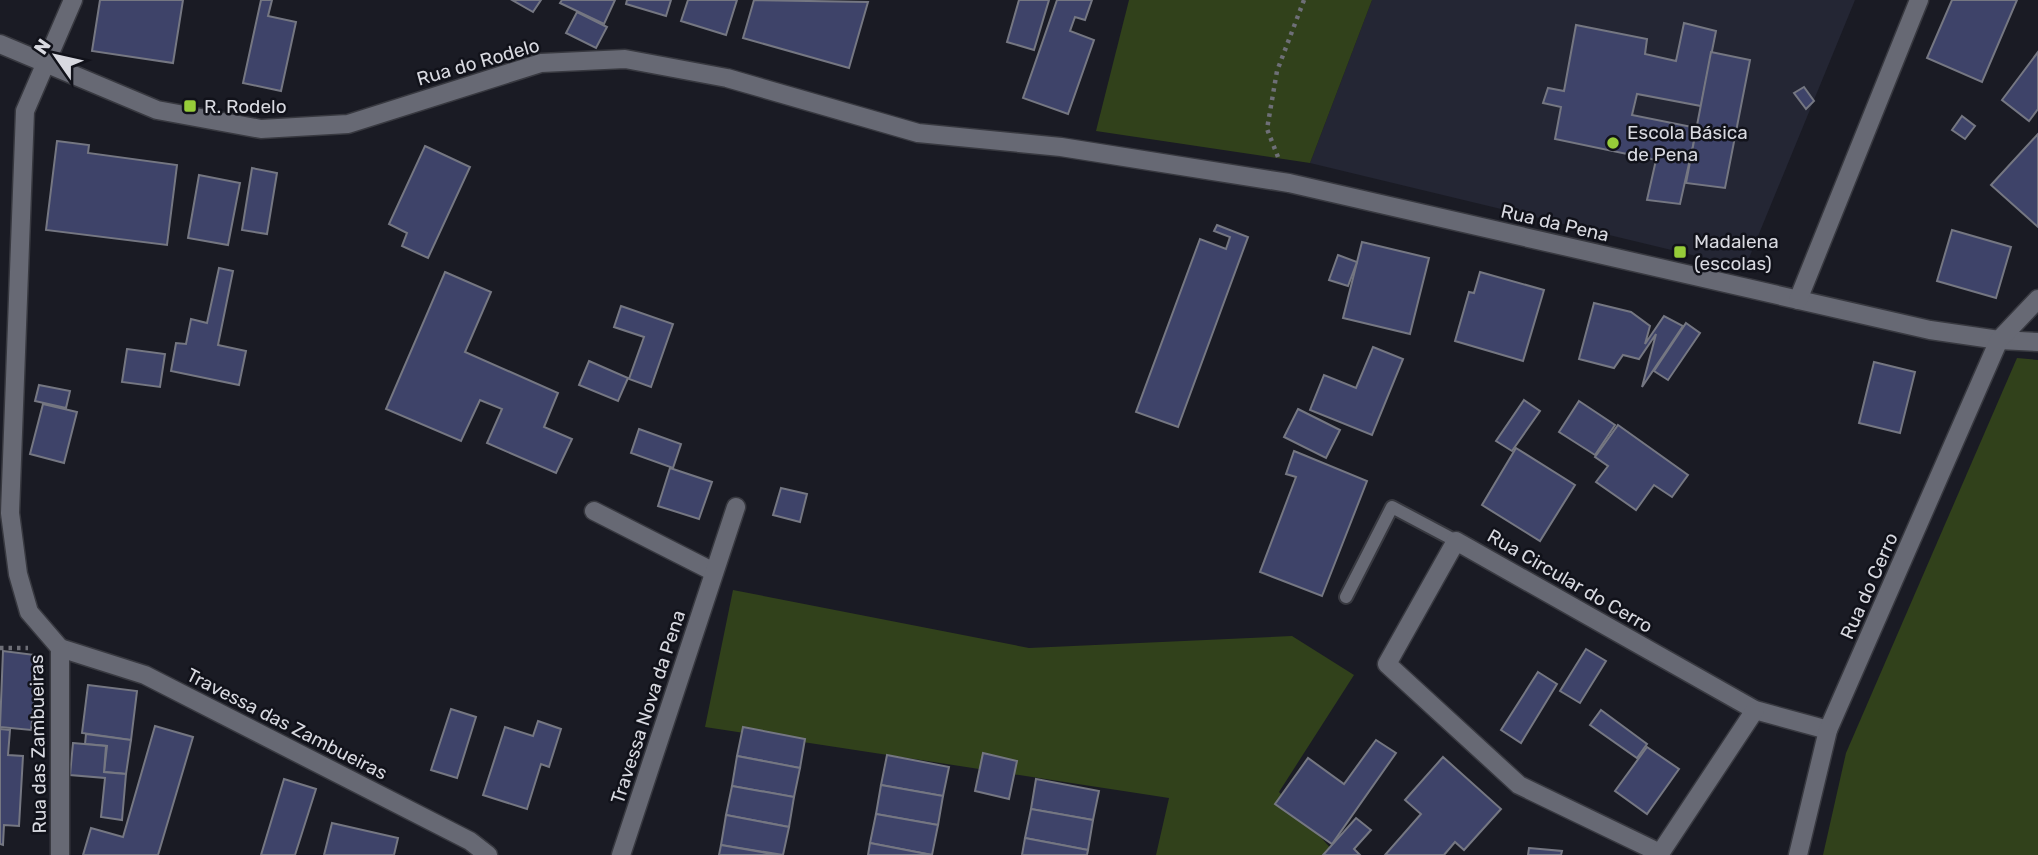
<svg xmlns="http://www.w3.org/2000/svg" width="2038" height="855" viewBox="0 0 2038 855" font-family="Rubik,sans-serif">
	<rect width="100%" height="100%" fill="#1a1b24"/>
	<!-- built -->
	<path fill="#242634" d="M1372,0H1855L1749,258L1738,266L1310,163Z"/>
	<!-- green -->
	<g fill="#31411b">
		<path d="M1129,0H1372L1310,163L1096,131Z"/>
		<path d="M2017,358L2038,360V855H1823L1846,753Z"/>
		<path d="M733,590L1029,648L1292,636L1354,675L1279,792L1337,855H1156L1169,798L705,727Z"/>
	</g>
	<!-- building -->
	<g fill="#3e4369" stroke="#757782" stroke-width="2">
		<path d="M100,0H183L173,63L92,51Z"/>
		<path d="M261,0H272L268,16L296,22L281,91L243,83Z"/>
		<path d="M512,0H541L533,12Z"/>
		<path d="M562,0H615L604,24L560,3Z"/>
		<path d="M627,0H671L666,16L626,4Z"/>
		<path d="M688,0H737L726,35L681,21Z"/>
		<path d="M754,0L868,2L849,68L743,38Z"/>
		<path d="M1019,0H1049L1034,50L1007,42Z"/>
		<path d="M1057,0H1092L1085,20L1075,17L1070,31L1094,40L1068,114L1023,98Z"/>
		<path d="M1952,0H2017L1982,82L1927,58Z"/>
		<path d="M577,12L607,27L596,48L566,33Z"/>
		<path d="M1684,23L1716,31L1701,106L1637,94L1632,115L1697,128L1680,204L1647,200L1656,160L1555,139L1561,107L1543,103L1548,88L1564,91L1576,25L1647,39L1645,54L1676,61Z"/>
		<path d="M1711,52L1750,60L1725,188L1686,183Z"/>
		<path d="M2038,52V109L2029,121L2002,100Z"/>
		<path d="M1804,87L1814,101L1806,109L1794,93Z"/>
		<path d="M1962,116L1975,126L1965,139L1952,130Z"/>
		<path d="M2038,134V227L1991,185Z"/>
		<path d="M57,141L89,145L88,153L177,165L167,245L46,230Z"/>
		<path d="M425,146L470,167L428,258L402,246L407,233L389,224Z"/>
		<path d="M252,168L277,173L267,234L242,230Z"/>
		<path d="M199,175L240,183L228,245L188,238Z"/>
		<path d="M1217,225L1248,237L1178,427L1136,412L1200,239L1226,249L1230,237L1214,231Z"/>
		<path d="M1952,230L2011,247L1996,298L1937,281Z"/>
		<path d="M1362,242L1429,258L1410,334L1343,318Z"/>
		<path d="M1338,255L1357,262L1348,286L1329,280Z"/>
		<path d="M219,268L233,271L218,345L246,351L239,385L171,371L176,343L186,344L191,319L207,323Z"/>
		<path d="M445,272L491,292L465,352L558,393L544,427L572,439L556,473L487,443L502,409L480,400L461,441L386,409Z"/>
		<path d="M1480,272L1544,290L1523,361L1455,341L1469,292L1474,293Z"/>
		<path d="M1594,303L1631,312L1650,326L1645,344L1664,316L1683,326L1642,387L1656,334L1639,359L1623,355L1614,368L1579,359Z"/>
		<path d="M621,306L673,324L651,387L629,379L644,337L614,327Z"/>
		<path d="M1686,323L1700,333L1668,380L1654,371Z"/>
		<path d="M1373,347L1403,359L1372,435L1310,410L1324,375L1356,388Z"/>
		<path d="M127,349L165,354L160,387L122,382Z"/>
		<path d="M589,361L628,378L618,401L579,385Z"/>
		<path d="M1874,362L1915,372L1900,433L1859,423Z"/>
		<path d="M39,385L70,391L66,408L35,401Z"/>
		<path d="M1524,400L1540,411L1512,451L1496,441Z"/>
		<path d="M1579,401L1615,425L1595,455L1559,432Z"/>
		<path d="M43,404L77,412L64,463L30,454Z"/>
		<path d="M1298,409L1340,430L1326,458L1284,437Z"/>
		<path d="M1618,425L1688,475L1672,497L1654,485L1636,510L1596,482L1608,466L1595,457Z"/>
		<path d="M639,429L681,444L673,468L631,453Z"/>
		<path d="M1516,448L1575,485L1540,541L1482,505Z"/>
		<path d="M1294,451L1367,481L1322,596L1260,572L1296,477L1286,474Z"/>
		<path d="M670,468L712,482L699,519L658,506Z"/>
		<path d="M781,488L807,494L800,522L773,515Z"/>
		<path d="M1586,649L1606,661L1580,703L1560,691Z"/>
		<path d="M3,651L43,656L40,684L36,683L31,730L0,727Z"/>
		<path d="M1538,672L1557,684L1521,743L1501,730Z"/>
		<path d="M88,685L137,691L131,740L82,733Z"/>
		<path d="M451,709L476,717L457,778L431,770Z"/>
		<path d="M1601,710L1647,744L1637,758L1590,725Z"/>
		<path d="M538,721L561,729L549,767L541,764L527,809L483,795L505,727L533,736Z"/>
		<path d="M155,726L193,737L158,855H83L91,828L123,837Z"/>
		<path d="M743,727L805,739L800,768L737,756Z"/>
		<path d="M0,729L10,730L8,755L23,756L19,826L4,825L3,845L0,844Z"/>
		<path d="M86,734L131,740L126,774L104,772L107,746L85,744Z"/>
		<path d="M1376,740L1396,753L1332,844L1275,804L1308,758L1344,784Z"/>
		<path d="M73,743L106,746L104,772L126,774L122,820L101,817L105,778L70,775Z"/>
		<path d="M1647,747L1679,769L1647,814L1615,791Z"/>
		<path d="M983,753L1017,761L1009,799L975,791Z"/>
		<path d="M887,755L949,767L943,796L881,785Z"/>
		<path d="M737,756L800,768L794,797L732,786Z"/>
		<path d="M1443,757L1501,809L1464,850L1455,842L1444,855H1385L1421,814L1405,800Z"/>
		<path d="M284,779L316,789L295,855H261Z"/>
		<path d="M1036,779L1099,791L1093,820L1031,809Z"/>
		<path d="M881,785L943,796L938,825L876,814Z"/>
		<path d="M732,786L794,797L789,827L726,815Z"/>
		<path d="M1031,809L1093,820L1088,850L1025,838Z"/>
		<path d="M876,814L938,825L932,855L870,843Z"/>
		<path d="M726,815L789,827L783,855L721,845Z"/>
		<path d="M1356,818L1371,830L1354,849L1360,855H1323Z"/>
		<path d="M332,823L398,838L394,855H324Z"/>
		<path d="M1025,838L1088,850L1087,855H1022Z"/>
		<path d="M870,843L932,855H868Z"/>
		<path d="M721,845L778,855H719Z"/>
		<path d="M1529,848L1562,851L1561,855H1528Z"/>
	</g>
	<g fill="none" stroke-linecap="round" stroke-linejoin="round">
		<!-- service casing -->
		<g stroke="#383940" stroke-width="16">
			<path id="service" d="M1346,597L1392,507L1456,541"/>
		</g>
		<!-- minor casing -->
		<g stroke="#383940" stroke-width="21">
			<g id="minor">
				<path d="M0,44L157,110L261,129L348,124L541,63L625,59L727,78L918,133L1061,147L1289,183L1930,330L1999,340L2038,342"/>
				<path d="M1798,300L1919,0"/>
				<path d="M594,511L714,572"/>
				<path d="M60,648L145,675L470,841L488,855"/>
				<path d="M1660,853L1519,785L1387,664L1456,541L1755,710L1828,730"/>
				<path d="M60,855V648L29,612L18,574L10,513L25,111L73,0"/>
				<path d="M621,855L736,507"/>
				<path d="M1659,855L1755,710"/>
				<path d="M1798,855L1828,730L1999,340L2038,299"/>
			</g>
		</g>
		<!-- path -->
		<g stroke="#6e6f77" stroke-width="4.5" stroke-dasharray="3.5 5" stroke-linecap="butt">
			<path d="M1278,157L1267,129L1277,71L1304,0"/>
			<path d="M0,648H28"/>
		</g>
		<!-- service -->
		<use href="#service" stroke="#676974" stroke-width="12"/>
		<!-- minor -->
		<use href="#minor" stroke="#676974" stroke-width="18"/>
	</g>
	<!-- markers -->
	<g fill="#96cc39" stroke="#11121a" stroke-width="2.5">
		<rect x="183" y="99" width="14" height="14" rx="3.5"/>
		<circle cx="1613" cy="143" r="7"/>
		<rect x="1673" y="245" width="14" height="14" rx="3.5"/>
	</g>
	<g text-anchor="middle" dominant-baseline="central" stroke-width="5" stroke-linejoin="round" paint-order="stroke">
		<!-- street labels -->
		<g font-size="19" fill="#d8d9e0" stroke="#11121a">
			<text transform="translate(478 62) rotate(-16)">Rua do Rodelo</text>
			<text transform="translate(1555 223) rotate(13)">Rua da Pena</text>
			<text transform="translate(1570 581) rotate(30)">Rua Circular do Cerro</text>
			<text transform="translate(1869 586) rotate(-66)">Rua do Cerro</text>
			<text transform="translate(648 707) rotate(-72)">Travessa Nova da Pena</text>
			<text transform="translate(287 724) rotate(27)">Travessa das Zambueiras</text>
			<text transform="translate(38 744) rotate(-91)">Rua das Zambueiras</text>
		</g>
		<!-- poi labels -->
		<g font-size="19" fill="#d8d9e0" stroke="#11121a" text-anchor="start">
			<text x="204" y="106">R. Rodelo</text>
			<text x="1627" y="132">Escola Básica<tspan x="1627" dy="22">de Pena</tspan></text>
			<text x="1694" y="241">Madalena<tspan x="1694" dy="22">(escolas)</tspan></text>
		</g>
	</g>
	<!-- north arrow -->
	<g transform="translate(56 56) rotate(304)" stroke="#11121a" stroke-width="5" paint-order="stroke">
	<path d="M0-5L12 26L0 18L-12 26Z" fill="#d8d9e0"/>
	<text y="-10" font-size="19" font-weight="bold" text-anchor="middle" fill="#d8d9e0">N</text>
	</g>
</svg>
